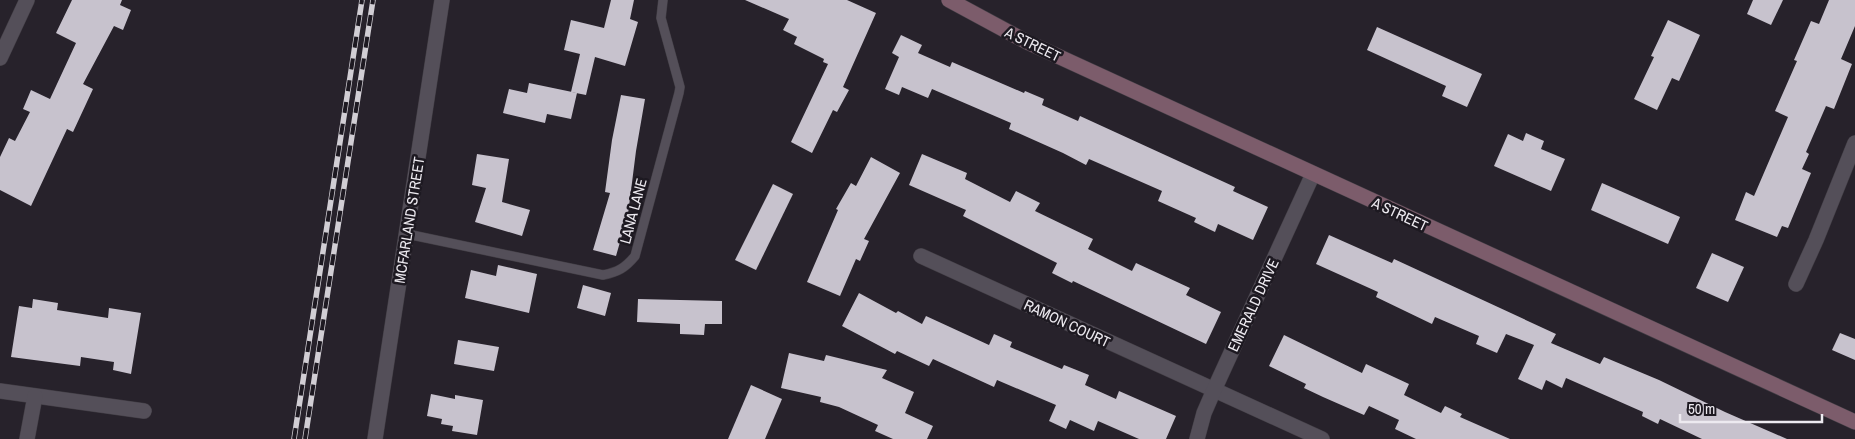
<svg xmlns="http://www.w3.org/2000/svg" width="1855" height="439" viewBox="0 0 1855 439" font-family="'Archivo Narrow',sans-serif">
	<rect width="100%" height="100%" fill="#27222b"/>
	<!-- building -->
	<g fill="#c7c2cd">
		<path d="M72,0H122L120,5L131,10L123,30L114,26L83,84L93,89L73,132L67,129L31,206L0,190V157L9,138L15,141L30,112L23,109L31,90L50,99L76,43L56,33Z"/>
		<path d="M611,0H634L630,19L638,22L625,66L595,57L586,95L571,92L580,54L564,50L571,20L604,28Z"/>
		<path d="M745,0H847L876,13L843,87L849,90L837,112L833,110L812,153L791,142L828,64L823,62L824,59L794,44L797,37L783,30L789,19Z"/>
		<path d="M1753,0H1783L1771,25L1747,14Z"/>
		<path d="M1829,0H1855V26L1841,59L1852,64L1834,109L1826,106L1806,152L1809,154L1802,169L1811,173L1788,228L1782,226L1777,237L1735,220L1746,192L1754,196L1788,117L1775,111L1797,61L1794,60L1811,21L1819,24Z"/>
		<path d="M1668,20L1700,35L1679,81L1672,78L1657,110L1634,99L1654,57L1651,56Z"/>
		<path d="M1377,27L1482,74L1467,107L1442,96L1446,86L1367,50Z"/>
		<path d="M901,35L922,45L918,53L950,67L952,62L1024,93L1025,91L1044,99L1042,105L1078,121L1080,116L1235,187L1233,191L1268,207L1253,240L1218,224L1215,232L1194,222L1196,218L1158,201L1162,191L1089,159L1086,165L1063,153L1009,129L1011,123L932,89L928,98L902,87L899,95L885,89L899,57L892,53Z"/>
		<path d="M529,83L577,93L571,119L547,114L545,123L503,113L509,89L527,93Z"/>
		<path d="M621,95L645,99L636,151L628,214L616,256L593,250L610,193L605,192L612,140Z"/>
		<path d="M1526,133L1544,141L1541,149L1565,159L1551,191L1494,166L1508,134L1523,141Z"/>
		<path d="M477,154L509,159L502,202L530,210L522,236L475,222L486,188L472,185Z"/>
		<path d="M922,154L967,173L965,179L1010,202L1016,191L1040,203L1035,211L1093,239L1088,249L1132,271L1136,263L1190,288L1186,295L1221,312L1206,344L1073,281L1072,283L1052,273L1057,263L963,216L966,210L909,185Z"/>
		<path d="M871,157L900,173L864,239L869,241L860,261L856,259L840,296L807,282L838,210L836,209L851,183L856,186Z"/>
		<path d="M1602,183L1680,217L1668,244L1591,210Z"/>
		<path d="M773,184L793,194L756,270L735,260Z"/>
		<path d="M1329,235L1392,263L1394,259L1556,334L1551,343L1600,364L1604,357L1659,380L1725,412L1787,439H1702L1660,419L1658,424L1642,416L1643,412L1566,378L1562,388L1546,380L1542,390L1518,379L1534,345L1506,334L1497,353L1476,344L1479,336L1435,317L1432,324L1376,297L1378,292L1316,264Z"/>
		<path d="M1712,253L1744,267L1728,302L1696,288Z"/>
		<path d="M498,265L537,274L529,313L465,298L471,270L496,276Z"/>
		<path d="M583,285L611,293L605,316L577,308Z"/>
		<path d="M859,293L896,313L898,311L922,324L926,316L989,345L994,334L1012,342L1010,347L1062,369L1064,365L1089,375L1085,385L1116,399L1119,391L1176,416L1166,439H1139L1098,421L1094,431L1070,420L1066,429L1049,421L1056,405L997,380L994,387L933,359L929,366L897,351L895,354L842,326Z"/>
		<path d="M33,299L58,303L57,310L108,318L109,308L141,313L131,374L113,370L114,362L81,357L80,366L11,357L19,306L32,308Z"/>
		<path d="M638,299L722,301V324H705L704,335L680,334V324L637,322Z"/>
		<path d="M1840,333L1855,339V360L1832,350Z"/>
		<path d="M1284,335L1362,373L1366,364L1409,384L1404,395L1441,413L1445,406L1462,414L1460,417L1510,439H1416L1395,429L1399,420L1369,406L1364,415L1323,397L1304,388L1306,384L1269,366Z"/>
		<path d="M458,340L499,347L494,371L454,364Z"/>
		<path d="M789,353L824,361L826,355L887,370L882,378L914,392L905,413L933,426L927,439H893L875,431L878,425L839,407L820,402L821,397L781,388Z"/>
		<path d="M751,385L782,399L765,439H728Z"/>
		<path d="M431,394L455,399V395L483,400L477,435L452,431L453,426L441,424L442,419L427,416Z"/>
	</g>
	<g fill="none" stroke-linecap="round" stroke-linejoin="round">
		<!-- lane casing -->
		<g stroke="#413d44" stroke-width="10">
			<path id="lane" d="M407,234L603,275C618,272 625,268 635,256L679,93L680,87L661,18L663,0"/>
		</g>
		<!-- street casing -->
		<g stroke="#413d44" stroke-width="16">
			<g id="street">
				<path d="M0,58L27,0"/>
				<path d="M921,256L1322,439"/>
				<path d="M1796,284L1816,240L1855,143"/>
				<path d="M0,391L144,411"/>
				<path d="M27,439L35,396"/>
				<path d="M375,439L442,0"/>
				<path d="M1197,439L1204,413L1214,390L1313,174"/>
			</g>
		</g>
		<!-- secondary casing -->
		<g stroke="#413d44" stroke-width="16">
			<path id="secondary" d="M949,0L1027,42L1855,422"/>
		</g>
		<!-- lane -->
		<use href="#lane" stroke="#544f59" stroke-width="9"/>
		<!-- street -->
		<use href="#street" stroke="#544f59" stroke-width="15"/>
		<!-- secondary -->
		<use href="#secondary" stroke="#7c5c6b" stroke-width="15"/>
		<!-- rail casing -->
		<g stroke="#d1ced4" stroke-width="5.5">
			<g id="rail">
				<path d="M294,439L362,0"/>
				<path d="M305,439L373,0"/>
			</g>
		</g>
		<!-- rail -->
		<use href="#rail" stroke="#1d1921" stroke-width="4" stroke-dasharray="11" stroke-linecap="butt"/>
	</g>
	<g text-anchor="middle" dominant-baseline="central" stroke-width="5" stroke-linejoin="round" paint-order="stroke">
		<!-- street labels -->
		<g font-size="15" fill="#edeaf0" stroke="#1d1921">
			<text transform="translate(1033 44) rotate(26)">A STREET</text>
			<text transform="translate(633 211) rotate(-75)">LANA LANE</text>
			<text transform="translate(1400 214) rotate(25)">A STREET</text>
			<text transform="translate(409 220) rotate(-81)">MCFARLAND STREET</text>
			<text transform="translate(1253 305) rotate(-65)">EMERALD DRIVE</text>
			<text transform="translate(1067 323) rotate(25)">RAMON COURT</text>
		</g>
	</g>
	<!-- scale -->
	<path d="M1680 414v8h142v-8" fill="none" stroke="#edeaf0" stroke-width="2.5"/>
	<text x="1688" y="414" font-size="15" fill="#edeaf0" stroke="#1d1921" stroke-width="4" paint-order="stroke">50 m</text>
</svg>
